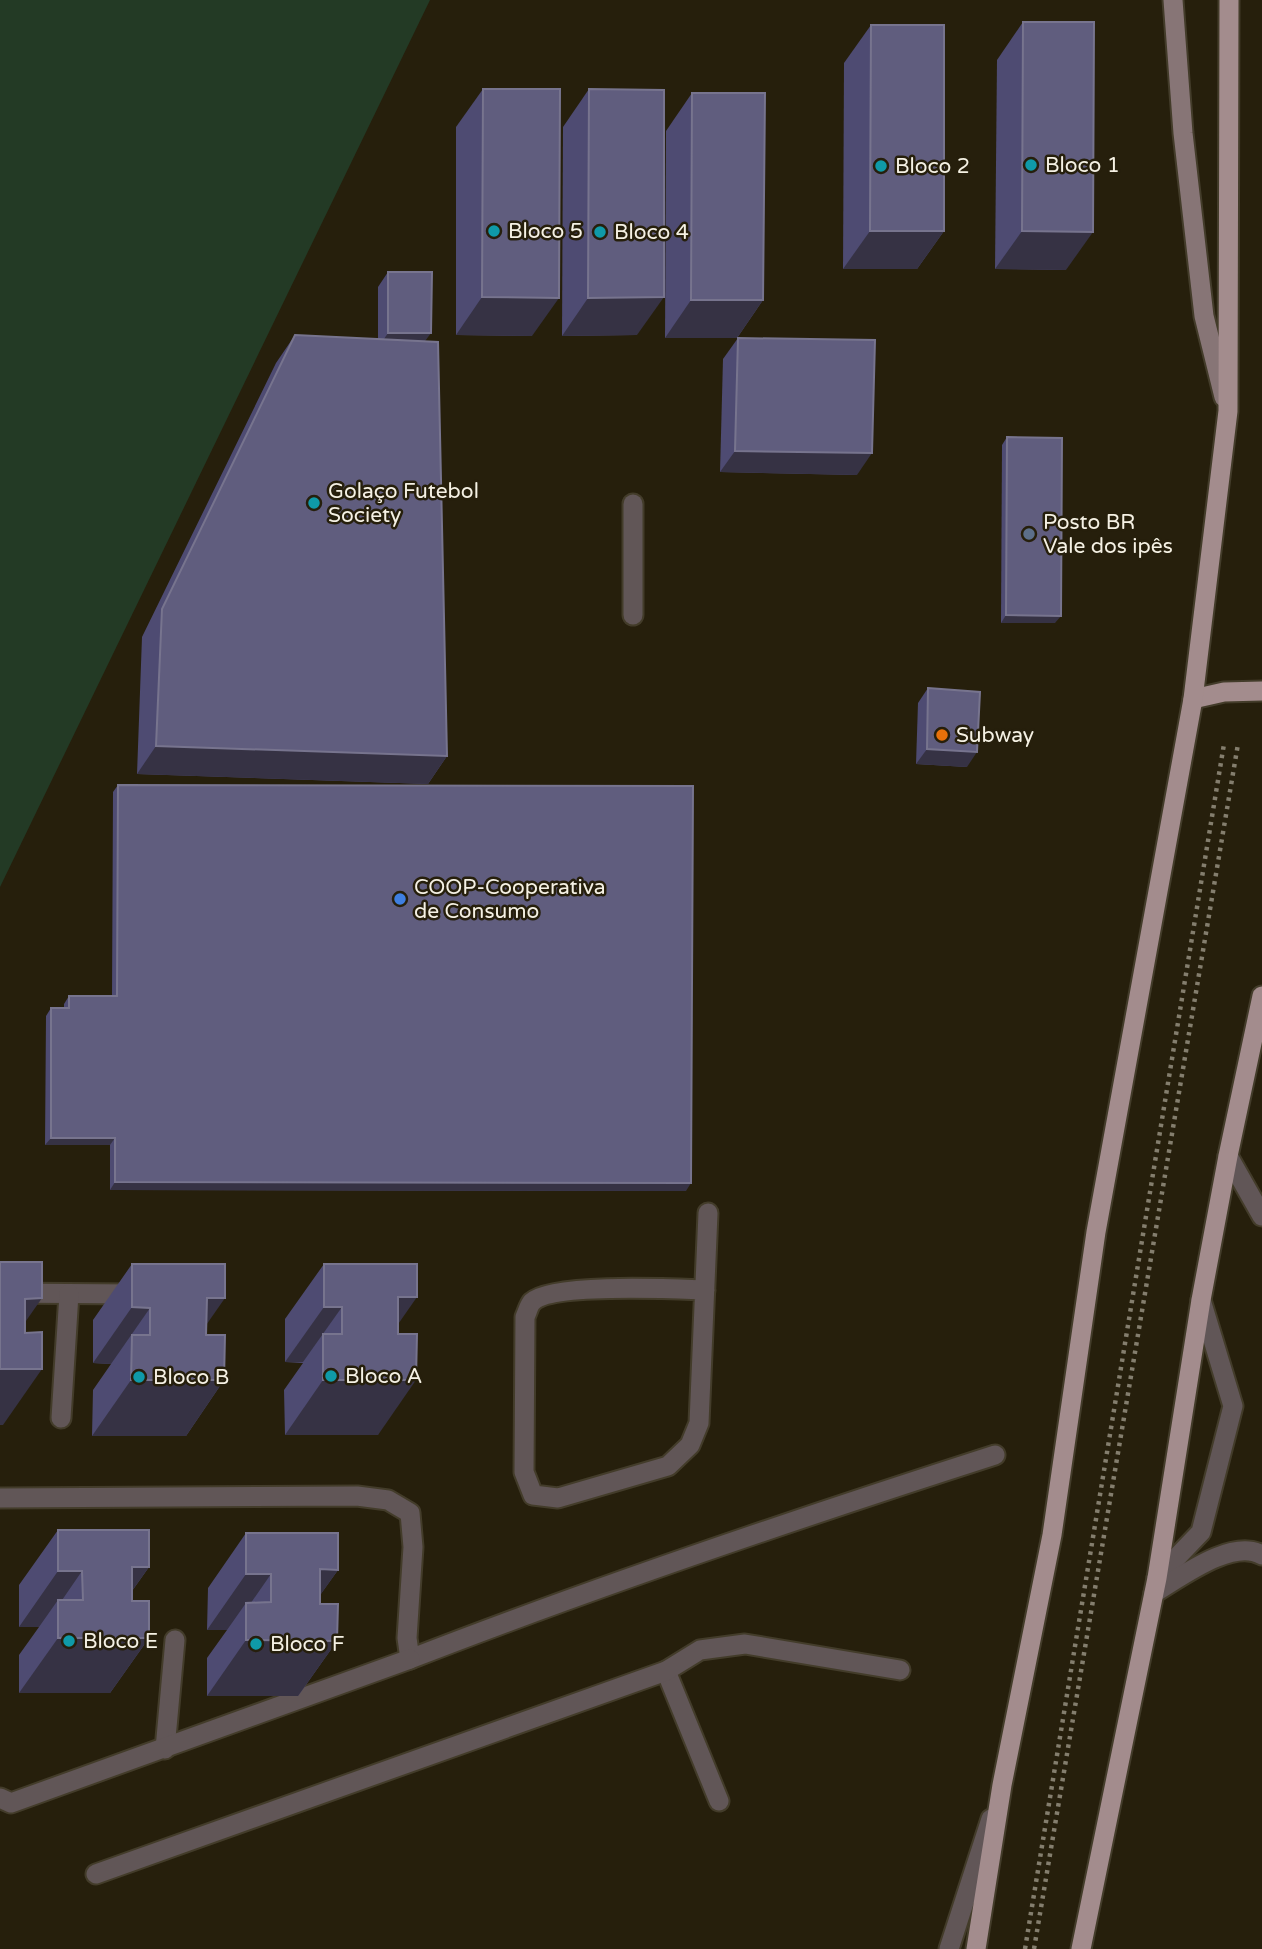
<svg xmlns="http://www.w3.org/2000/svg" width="1262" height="1949" viewBox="0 0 1262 1949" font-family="'Varela Round',sans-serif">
	<rect width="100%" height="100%" fill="#261f0c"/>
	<!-- green -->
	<path fill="#233a25" d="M0,0H430L0,887Z"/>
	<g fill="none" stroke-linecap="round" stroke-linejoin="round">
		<!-- service casing -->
		<g stroke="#433c2a" stroke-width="23">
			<g id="service">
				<path d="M633,615V504"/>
				<path d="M705,1290C675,1289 551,1283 532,1302C529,1305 527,1313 525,1317L524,1472L533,1495L558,1498L668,1466L690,1445L699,1423L708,1213"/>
				<path d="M0,1293L135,1294"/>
				<path d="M61,1418L69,1294"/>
				<path d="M0,1498L357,1496L388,1500L410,1513L413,1547L407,1638L410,1659C603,1584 799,1518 995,1455"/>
				<path d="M1157,1578L1201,1532L1233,1406L1201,1300"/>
				<path d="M666,1671L719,1801"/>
				<path d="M165,1749L175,1640"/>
				<path d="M0,1798L11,1803L410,1659"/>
				<path d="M96,1874L666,1671L700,1650L745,1644L900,1670"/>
			</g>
		</g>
		<!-- tertiary casing -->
		<g stroke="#433c2a" stroke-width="23">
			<g id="tertiary">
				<path d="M1228,1156L1262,1216"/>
				<path d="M1154,1593C1181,1577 1232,1538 1262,1555"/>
				<path d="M949,1949L991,1819"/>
			</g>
		</g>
		<!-- secondary casing -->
		<g stroke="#433c2a" stroke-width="23">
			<path id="secondary" d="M1173,0L1183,133L1204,316L1224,397"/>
		</g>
		<!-- primary casing -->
		<g stroke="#433c2a" stroke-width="23">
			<g id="primary">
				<path d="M1193,699L1224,692L1262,691"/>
				<path d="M976,1949L1002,1785L1052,1535L1096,1232L1193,699L1228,411L1229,0"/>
				<path d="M1081,1949L1157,1578L1201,1300L1228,1156L1262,996"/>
			</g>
		</g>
		<!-- path -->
		<g stroke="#847e6e" stroke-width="4.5" stroke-dasharray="3.5 5" stroke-linecap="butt">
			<path d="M1025,1949L1224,744"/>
			<path d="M1034,1949L1238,744"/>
		</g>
		<!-- service -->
		<use href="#service" stroke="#615657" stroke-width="19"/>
		<!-- tertiary -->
		<use href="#tertiary" stroke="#615657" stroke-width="19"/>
		<!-- secondary -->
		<use href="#secondary" stroke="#877576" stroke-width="19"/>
		<!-- primary -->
		<use href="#primary" stroke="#a38c8d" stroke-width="19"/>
	</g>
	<!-- wall -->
	<g fill="#4e4b72">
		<path d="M1023,22L1066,270L995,269L997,60Z"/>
		<path d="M871,25L944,231L917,269H843L844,63Z"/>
		<path d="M483,89L532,336L456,335V127Z"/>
		<path d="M589,89L637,335L562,336L563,127Z"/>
		<path d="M692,93L763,300L737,338H665L666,131Z"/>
		<path d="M388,272L425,341L447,756L428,784L137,774L142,637L276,363L295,335L378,339V287Z"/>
		<path d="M738,338L857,475L720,472L723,359Z"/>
		<path d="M1007,437L1055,623H1001L1002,445Z"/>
		<path d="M928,688L967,767L916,764L918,703Z"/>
		<path d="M118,785L686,1191L110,1190V1145H45L46,1016L51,1008H64V1004L69,996H112L113,792Z"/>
		<path d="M132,1264L206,1324V1335L224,1380L186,1436H92L93,1390L111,1364L93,1363V1320Z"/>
		<path d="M324,1264L398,1323L378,1435H285L284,1390L303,1363L285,1362V1319Z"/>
		<path d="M58,1530L149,1567L132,1591V1601L149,1638L110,1693H19V1655L39,1627H19V1585Z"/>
		<path d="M246,1533L338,1570L320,1595V1604L337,1641L298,1696H207V1658L227,1630H207L208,1588Z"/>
	</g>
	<!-- shaded-wall -->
	<g fill="#363244">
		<path d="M870,231H944L917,269H843Z"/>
		<path d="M1022,231L1093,232L1066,270L995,269Z"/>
		<path d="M482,297L559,298L532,336L456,335Z"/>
		<path d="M664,297L637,335L562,336L588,298Z"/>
		<path d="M691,300H763L737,338H665Z"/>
		<path d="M388,333H431L420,348H378Z"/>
		<path d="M735,451L872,453L857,475L720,472Z"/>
		<path d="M1006,615L1061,616L1055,623H1001Z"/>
		<path d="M156,746L447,756L428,784L137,774Z"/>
		<path d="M927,749L977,752L967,767L916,764Z"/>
		<path d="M51,1138H115L110,1145H45Z"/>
		<path d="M115,1182L691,1183L686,1191L110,1190Z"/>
		<path d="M398,1297H417L378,1353Z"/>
		<path d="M42,1298L3,1354L25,1299Z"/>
		<path d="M207,1298H225L186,1354Z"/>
		<path d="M132,1307L150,1308L111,1364L93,1363Z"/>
		<path d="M324,1307H342L303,1362H285Z"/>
		<path d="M0,1369H42L3,1425H0Z"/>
		<path d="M131,1380H224L186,1436H92Z"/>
		<path d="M323,1380H416L378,1435H285Z"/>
		<path d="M132,1567H149L110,1622Z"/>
		<path d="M320,1569L338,1570L299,1625Z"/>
		<path d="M58,1571H82L58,1606V1600L39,1627H19Z"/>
		<path d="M246,1574H271L246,1610V1603L227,1630H207Z"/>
		<path d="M58,1638H149L110,1693H19Z"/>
		<path d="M246,1640L337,1641L298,1696H207Z"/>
	</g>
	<!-- building -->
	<g fill="#605d7e" stroke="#77748e" stroke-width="2">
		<path d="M1023,22H1094L1093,232L1022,231Z"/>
		<path d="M871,25H944V231H870Z"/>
		<path d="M483,89H560L559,298L482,297Z"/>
		<path d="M589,89L664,90V297L588,298Z"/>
		<path d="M692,93H765L763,300H691Z"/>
		<path d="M388,272H432L431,333H388Z"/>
		<path d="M295,335L438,342L447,756L156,746L162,609Z"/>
		<path d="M738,338L875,340L872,453L735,451Z"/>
		<path d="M1007,437L1062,438L1061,616L1006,615Z"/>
		<path d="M928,688L980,692L977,752L927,749Z"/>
		<path d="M118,785L693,786L691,1183L115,1182V1138H51V1008H69V996H117Z"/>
		<path d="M0,1262H42V1298L25,1299V1333L42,1332V1369H0Z"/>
		<path d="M132,1264H225V1298H207L206,1335H225L224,1380H131L132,1335H150V1308L132,1307Z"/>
		<path d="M324,1264H417V1297H398V1334H417L416,1380H323V1334H342V1307H324Z"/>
		<path d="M58,1530H149V1567H132V1601H149V1638H58V1600H83L82,1571H58Z"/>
		<path d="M246,1533H338V1570L320,1569V1604H338L337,1641L246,1640V1603L271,1602V1574H246Z"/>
	</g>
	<!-- markers -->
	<g fill="#0f9aa8" stroke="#261f0c" stroke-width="2.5">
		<circle cx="1031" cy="165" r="7"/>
		<circle cx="881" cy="166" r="7"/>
		<circle cx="494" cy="231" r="7"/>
		<circle cx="600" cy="232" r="7"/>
		<circle cx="314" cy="503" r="7"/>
		<circle cx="331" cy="1376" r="7"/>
		<circle cx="139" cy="1377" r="7"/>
		<circle cx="69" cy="1641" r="7"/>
		<circle cx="256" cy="1644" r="7"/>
	</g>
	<circle fill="#5c6f8a" stroke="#261f0c" stroke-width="2.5" cx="1029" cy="534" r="7"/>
	<circle fill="#e8710a" stroke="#261f0c" stroke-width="2.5" cx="942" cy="735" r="7"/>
	<circle fill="#3f7fe0" stroke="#261f0c" stroke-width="2.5" cx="400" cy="899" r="7"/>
	<g text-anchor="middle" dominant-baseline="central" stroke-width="5" stroke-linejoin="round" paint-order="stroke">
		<!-- poi labels -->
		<g font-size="21" fill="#f5f1e4" stroke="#261f0c" text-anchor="start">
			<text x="1045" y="165">Bloco 1</text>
			<text x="895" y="166">Bloco 2</text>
			<text x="508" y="231">Bloco 5</text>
			<text x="614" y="232">Bloco 4</text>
			<text x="328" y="491">Golaço Futebol<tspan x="328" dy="24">Society</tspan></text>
			<text x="1043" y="522">Posto BR<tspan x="1043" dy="24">Vale dos ipês</tspan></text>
			<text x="956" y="735">Subway</text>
			<text x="414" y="887">COOP-Cooperativa<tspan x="414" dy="24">de Consumo</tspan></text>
			<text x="345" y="1376">Bloco A</text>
			<text x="153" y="1377">Bloco B</text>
			<text x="83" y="1641">Bloco E</text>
			<text x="270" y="1644">Bloco F</text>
		</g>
	</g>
</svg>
